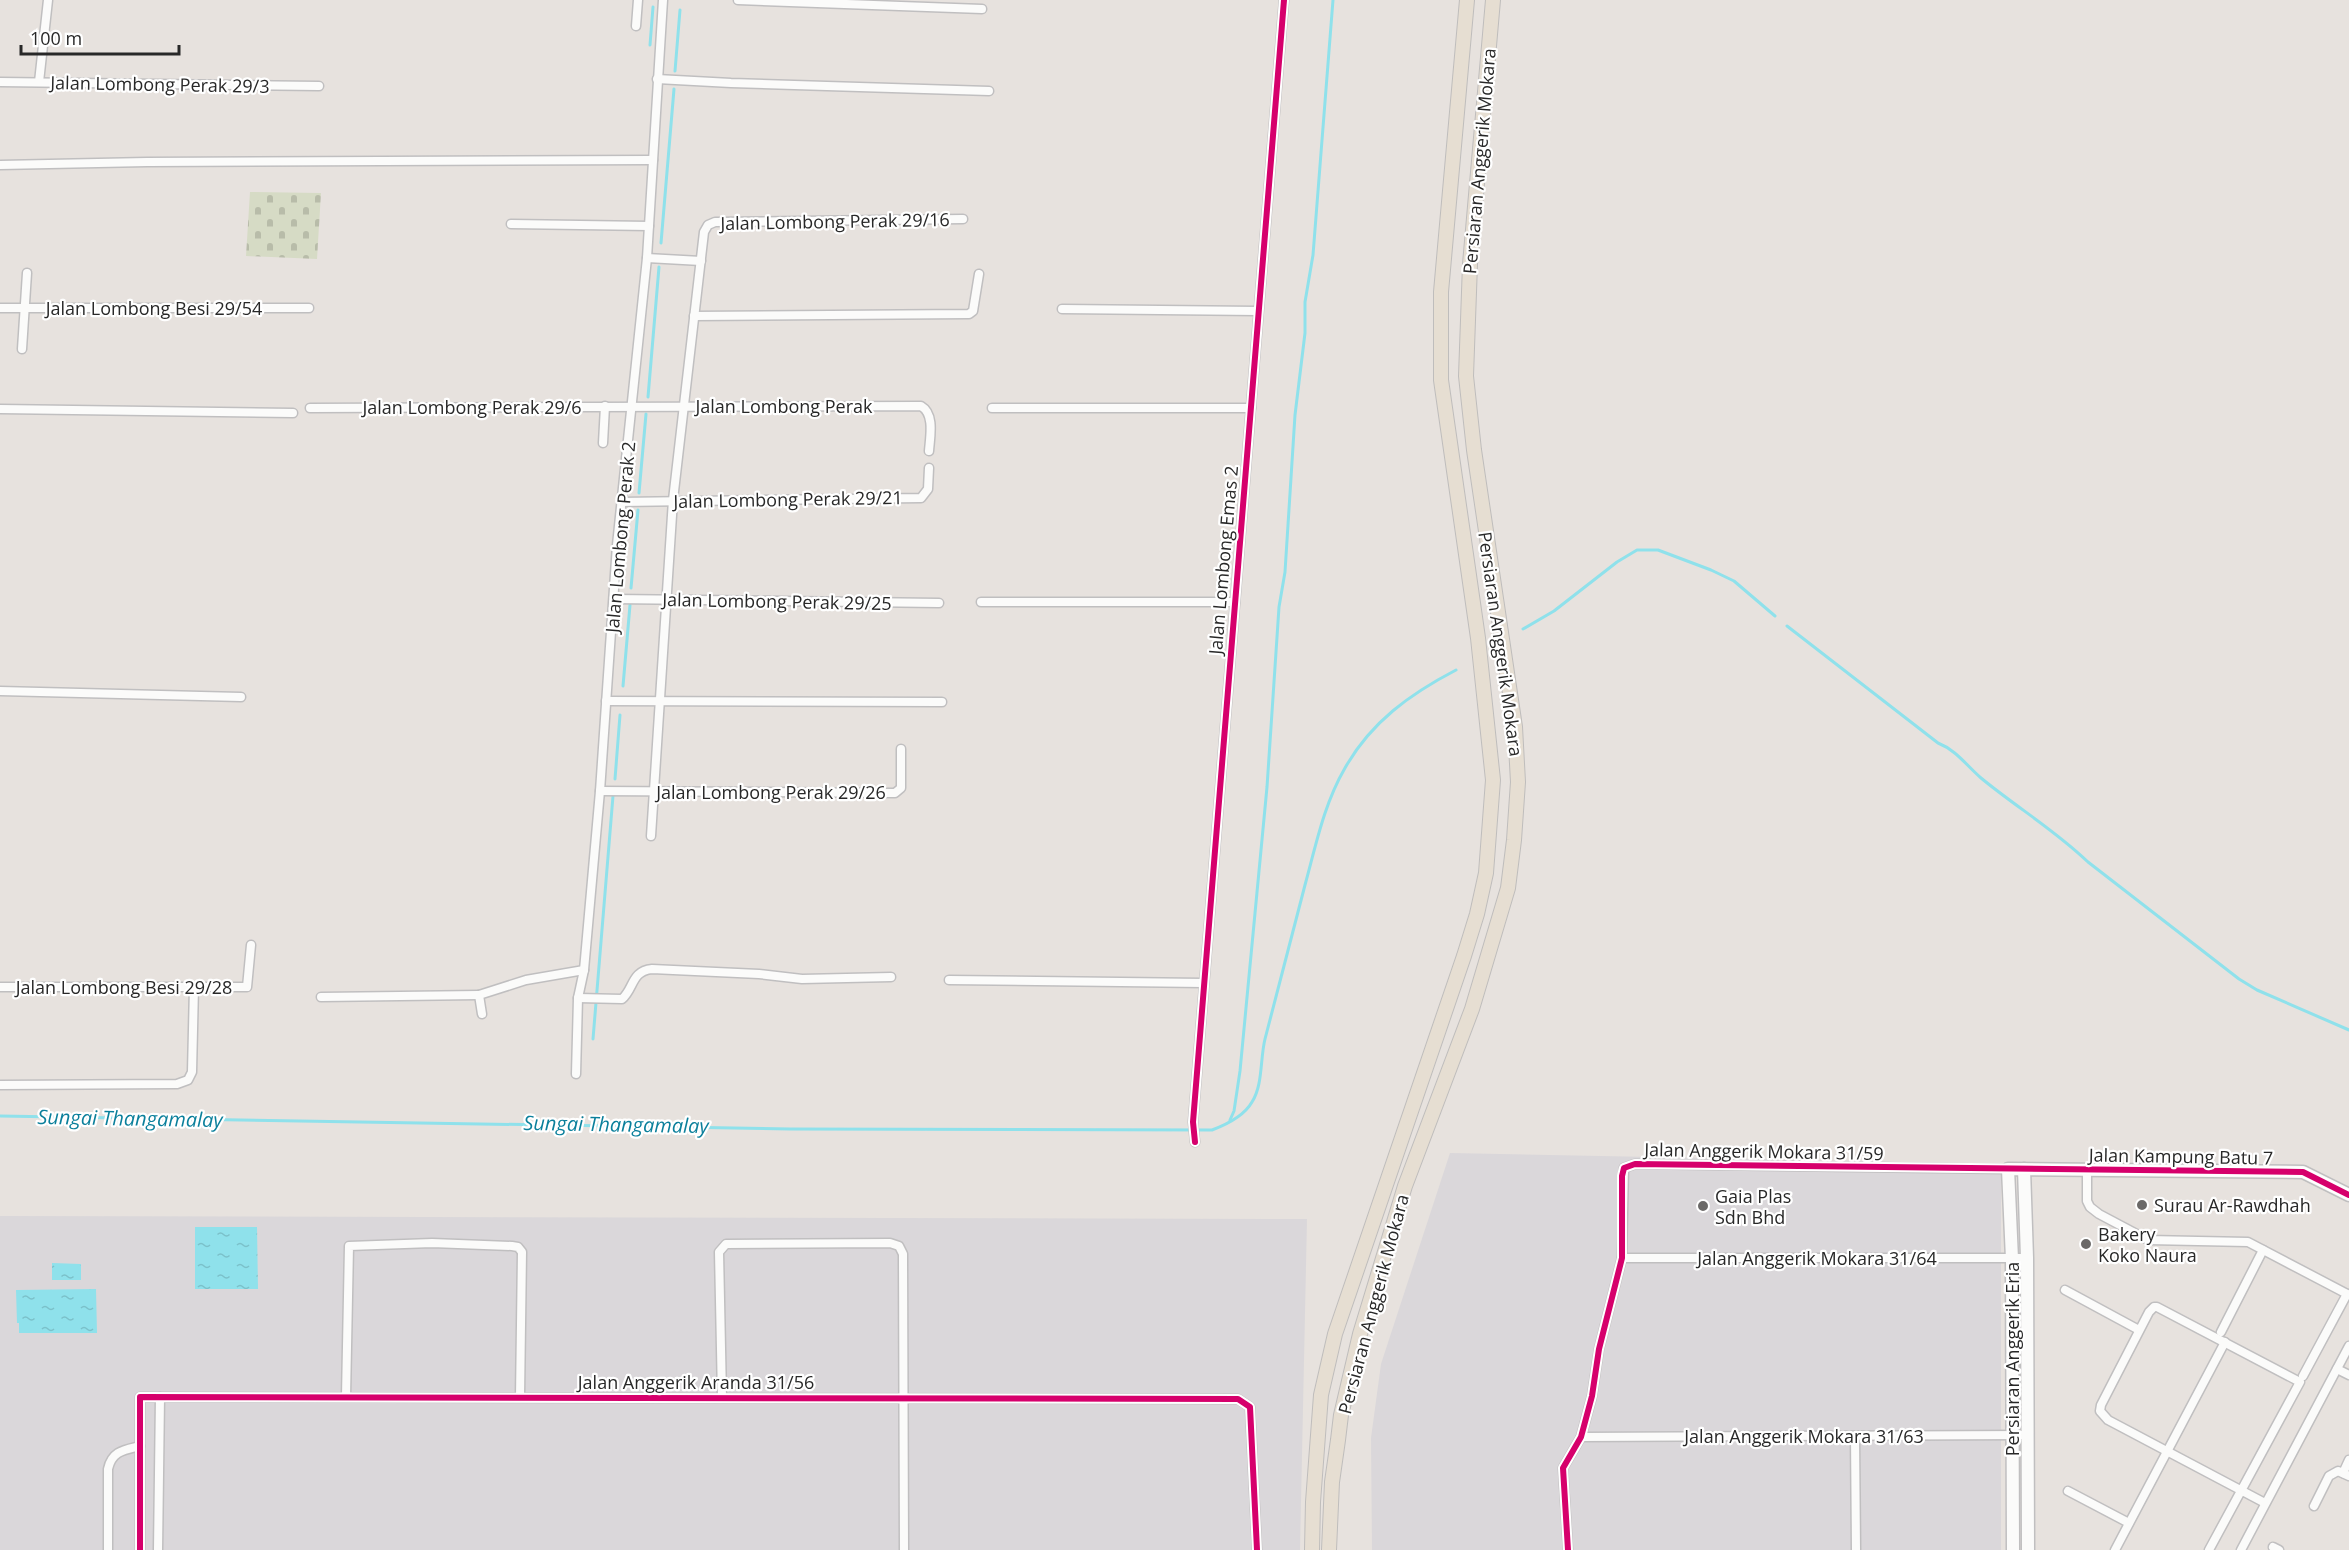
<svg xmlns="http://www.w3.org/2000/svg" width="2349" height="1550" viewBox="0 0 2349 1550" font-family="'Open Sans',sans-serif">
	<defs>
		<pattern id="cemetery-stones" width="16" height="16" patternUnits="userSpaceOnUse" patternTransform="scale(1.5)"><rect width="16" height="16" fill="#d6dbc5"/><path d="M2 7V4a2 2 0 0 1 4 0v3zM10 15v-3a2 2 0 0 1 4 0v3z" fill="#b8bca9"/></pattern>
		<pattern id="water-ripples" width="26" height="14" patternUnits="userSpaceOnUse" patternTransform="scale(1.5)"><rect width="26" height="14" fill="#8fe1eb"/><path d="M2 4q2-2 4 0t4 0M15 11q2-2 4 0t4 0" fill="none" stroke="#7bc1ca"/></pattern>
	</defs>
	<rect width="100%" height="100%" fill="#e7e2de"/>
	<!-- industrial -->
	<g fill="#dad7da">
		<path d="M1450,1153L2001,1164V1550H1372L1371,1438L1381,1364Z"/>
		<path d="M0,1216L1307,1219L1300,1550H0Z"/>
	</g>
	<!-- cemetery -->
	<path fill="url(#cemetery-stones)" d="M250,192L321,193L317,259L246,256Z"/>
	<!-- water -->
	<g fill="url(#water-ripples)">
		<path d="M195,1227H257L258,1289H195Z"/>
		<path d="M52,1263L81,1264V1280H52Z"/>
		<path d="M96,1289L97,1333H19V1323H17L16,1290Z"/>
	</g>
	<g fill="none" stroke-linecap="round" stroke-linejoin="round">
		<!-- stream -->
		<g stroke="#8fe1eb" stroke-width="3">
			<path d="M650,45L653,7"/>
			<path d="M675,71L680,10"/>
			<path d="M661,243L674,89"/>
			<path d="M648,397L659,267"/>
			<path d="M639,493L646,414"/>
			<path d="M631,588L638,510"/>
			<path d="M1787,626L1938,743C1956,750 1967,766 1981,778C2016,807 2055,830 2088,862L2239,979L2257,990L2349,1030"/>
			<path d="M1523,629L1554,611L1617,562L1637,550H1658L1711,570L1734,581L1775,616"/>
			<path d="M623,686L630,605"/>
			<path d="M615,779L620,715"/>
			<path d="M593,1039L613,796"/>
			<path d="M0,1116L790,1129L1212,1130C1228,1124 1244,1116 1252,1102C1263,1085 1260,1059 1265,1039C1278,988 1292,936 1305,885C1316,845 1324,804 1345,768C1371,722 1410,694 1456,670"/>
			<path d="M1230,1120L1234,1111L1240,1071L1267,787L1279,607L1285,572L1295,415L1305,333V302L1313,255L1333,0"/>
		</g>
		<!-- street casing -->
		<g stroke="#c0bfc0" stroke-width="11">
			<g id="street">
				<path d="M738,0L982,9"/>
				<path d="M636,26L638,0"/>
				<path d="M657,79L731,83L989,91"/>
				<path d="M0,82L319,86"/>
				<path d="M39,82L48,0"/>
				<path d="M0,165L147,162L653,160"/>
				<path d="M511,224L649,226"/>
				<path d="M647,258L701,261"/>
				<path d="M0,308H309"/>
				<path d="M1062,309L1258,311"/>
				<path d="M694,316L969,314L973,311L979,274"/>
				<path d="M22,349L27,273"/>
				<path d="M310,408L921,406C935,414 930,437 929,451"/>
				<path d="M992,408H1251"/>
				<path d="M0,409L293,413"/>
				<path d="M603,443L605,406"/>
				<path d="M621,502L921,498L928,489L929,468"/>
				<path d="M614,599L939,603"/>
				<path d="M981,602H1235"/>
				<path d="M0,691L241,697"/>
				<path d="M606,701L942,702"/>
				<path d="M600,791L895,793L901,788V749"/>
				<path d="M651,836L673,500L704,232L708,225L715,222L963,219"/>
				<path d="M949,980L1204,983"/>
				<path d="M0,987H247L251,945"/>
				<path d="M321,997L479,995"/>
				<path d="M578,998L622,999C634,989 631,971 652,969L759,974L802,979L891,977"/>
				<path d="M482,1014L479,995L526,980L584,970"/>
				<path d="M576,1074L578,998L584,970L600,791L617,545L647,258L663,0"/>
				<path d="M0,1085L177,1084L188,1080L192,1072L194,987"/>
				<path d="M1195,1142L1193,1122L1284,0"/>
				<path d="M2087,1170V1201L2090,1207L2099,1214L2148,1240L2248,1242L2349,1295"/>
				<path d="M1622,1258H2027"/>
				<path d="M2065,1290L2139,1330"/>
				<path d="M2221,1332L2263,1250"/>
				<path d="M2337,1369L2349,1375"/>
				<path d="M2303,1376L2347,1294"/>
				<path d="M346,1397L349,1246L432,1243L512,1246L518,1247L522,1252L520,1397"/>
				<path d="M722,1397L719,1252L726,1244L890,1243L899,1246L903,1254L904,1550"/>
				<path d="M1855,1436L1856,1550"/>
				<path d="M1581,1437L2027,1435"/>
				<path d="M2343,1473L2349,1460"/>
				<path d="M2068,1491L2129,1523"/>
				<path d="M2314,1506L2329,1476L2338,1471L2349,1476"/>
				<path d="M2273,1547L2279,1550"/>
				<path d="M108,1550V1469C112,1451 124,1450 140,1446"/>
				<path d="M140,1550V1397L1238,1399L1250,1407L1257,1550"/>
				<path d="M158,1550L160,1397"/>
				<path d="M1568,1550L1563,1468L1581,1437L1592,1396L1599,1349L1622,1258L1624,1168L1635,1164L2008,1169"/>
				<path d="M2115,1550L2225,1342"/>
				<path d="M2209,1550L2300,1382L2157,1307H2154L2149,1312L2101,1405L2100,1411L2108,1420L2265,1503"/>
				<path d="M2241,1550L2349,1346"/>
			</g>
		</g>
		<!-- secondary casing -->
		<g stroke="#c0bfc0" stroke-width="15">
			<g id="secondary">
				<path d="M2024,1169L2027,1258L2028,1550"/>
				<path d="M2013,1550L2012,1259L2008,1169L2303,1172L2349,1195"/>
			</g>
		</g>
		<!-- primary casing -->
		<g stroke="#bfbdbc" stroke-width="16">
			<g id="primary">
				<path d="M1312,1550L1313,1502L1321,1395L1335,1334L1464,956L1477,914L1486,873L1493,780L1478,638L1441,380V292L1467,0"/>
				<path d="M1329,1550L1332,1482L1338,1440L1341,1415L1360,1334L1405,1186L1472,1009L1508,888L1514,840L1518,782L1515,727L1474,450L1466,376L1470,264L1493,0"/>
			</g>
		</g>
		<!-- street -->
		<use href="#street" stroke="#fbfbfa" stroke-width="8"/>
		<!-- secondary -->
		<use href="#secondary" stroke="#fbfbfa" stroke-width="12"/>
		<!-- primary -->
		<use href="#primary" stroke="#e6ded2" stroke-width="14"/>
		<!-- cycleway casing -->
		<g stroke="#fff" stroke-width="10">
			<g id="cycleway">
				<path d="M1195,1142L1193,1122L1284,0"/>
				<path d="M140,1550V1397L1238,1399L1250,1407L1257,1550"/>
				<path d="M1568,1550L1563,1468L1581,1437L1592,1396L1599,1349L1622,1258V1176L1624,1168L1635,1164L2303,1172L2349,1195"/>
			</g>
		</g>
		<!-- cycleway -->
		<use href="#cycleway" stroke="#d6006c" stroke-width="6"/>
	</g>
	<!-- markers -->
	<g fill="#6b6968" stroke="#fff" stroke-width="2">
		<circle cx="2142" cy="1205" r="6"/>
		<circle cx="1703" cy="1206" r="6"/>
		<circle cx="2086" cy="1244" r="6"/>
	</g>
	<g text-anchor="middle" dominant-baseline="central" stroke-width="4.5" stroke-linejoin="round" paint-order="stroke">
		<!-- street labels -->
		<g font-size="18" fill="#282828" stroke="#fff">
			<text transform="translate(160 84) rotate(1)">Jalan Lombong Perak 29/3</text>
			<text transform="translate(1479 161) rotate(-85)">Persiaran Anggerik Mokara</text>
			<text transform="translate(835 221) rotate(-1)">Jalan Lombong Perak 29/16</text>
			<text x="154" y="308">Jalan Lombong Besi 29/54</text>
			<text x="784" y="406">Jalan Lombong Perak</text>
			<text x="472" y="407">Jalan Lombong Perak 29/6</text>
			<text transform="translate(788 499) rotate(-1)">Jalan Lombong Perak 29/21</text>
			<text transform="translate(620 537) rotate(-85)">Jalan Lombong Perak 2</text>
			<text transform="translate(1223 560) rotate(-85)">Jalan Lombong Emas 2</text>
			<text transform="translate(777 601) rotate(1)">Jalan Lombong Perak 29/25</text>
			<text transform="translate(1501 644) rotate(82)">Persiaran Anggerik Mokara</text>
			<text x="771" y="792">Jalan Lombong Perak 29/26</text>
			<text x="124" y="987">Jalan Lombong Besi 29/28</text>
			<text transform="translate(1764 1151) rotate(1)">Jalan Anggerik Mokara 31/59</text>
			<text transform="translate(2181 1156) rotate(1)">Jalan Kampung Batu 7</text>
			<text x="1817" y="1258">Jalan Anggerik Mokara 31/64</text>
			<text transform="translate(1373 1304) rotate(-75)">Persiaran Anggerik Mokara</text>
			<text transform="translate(2012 1359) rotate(-90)">Persiaran Anggerik Eria</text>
			<text x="696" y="1382">Jalan Anggerik Aranda 31/56</text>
			<text x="1804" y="1436">Jalan Anggerik Mokara 31/63</text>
		</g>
		<!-- poi labels -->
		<g font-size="18" fill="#282828" stroke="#fff" text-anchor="start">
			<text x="1715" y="1196">Gaia Plas<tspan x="1715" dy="21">Sdn Bhd</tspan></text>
			<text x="2154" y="1205">Surau Ar-Rawdhah</text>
			<text x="2098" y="1234">Bakery<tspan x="2098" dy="21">Koko Naura</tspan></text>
		</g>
		<!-- water labels -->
		<g font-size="20" font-style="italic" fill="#0a7f9b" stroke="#fff">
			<text transform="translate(130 1118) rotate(1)">Sungai Thangamalay</text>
			<text transform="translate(616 1124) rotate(1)">Sungai Thangamalay</text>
		</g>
	</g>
	<!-- scale -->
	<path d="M21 45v9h158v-9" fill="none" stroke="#282828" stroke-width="3"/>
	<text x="30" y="45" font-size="18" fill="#282828" stroke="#ffffff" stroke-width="4.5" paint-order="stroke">100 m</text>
</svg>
